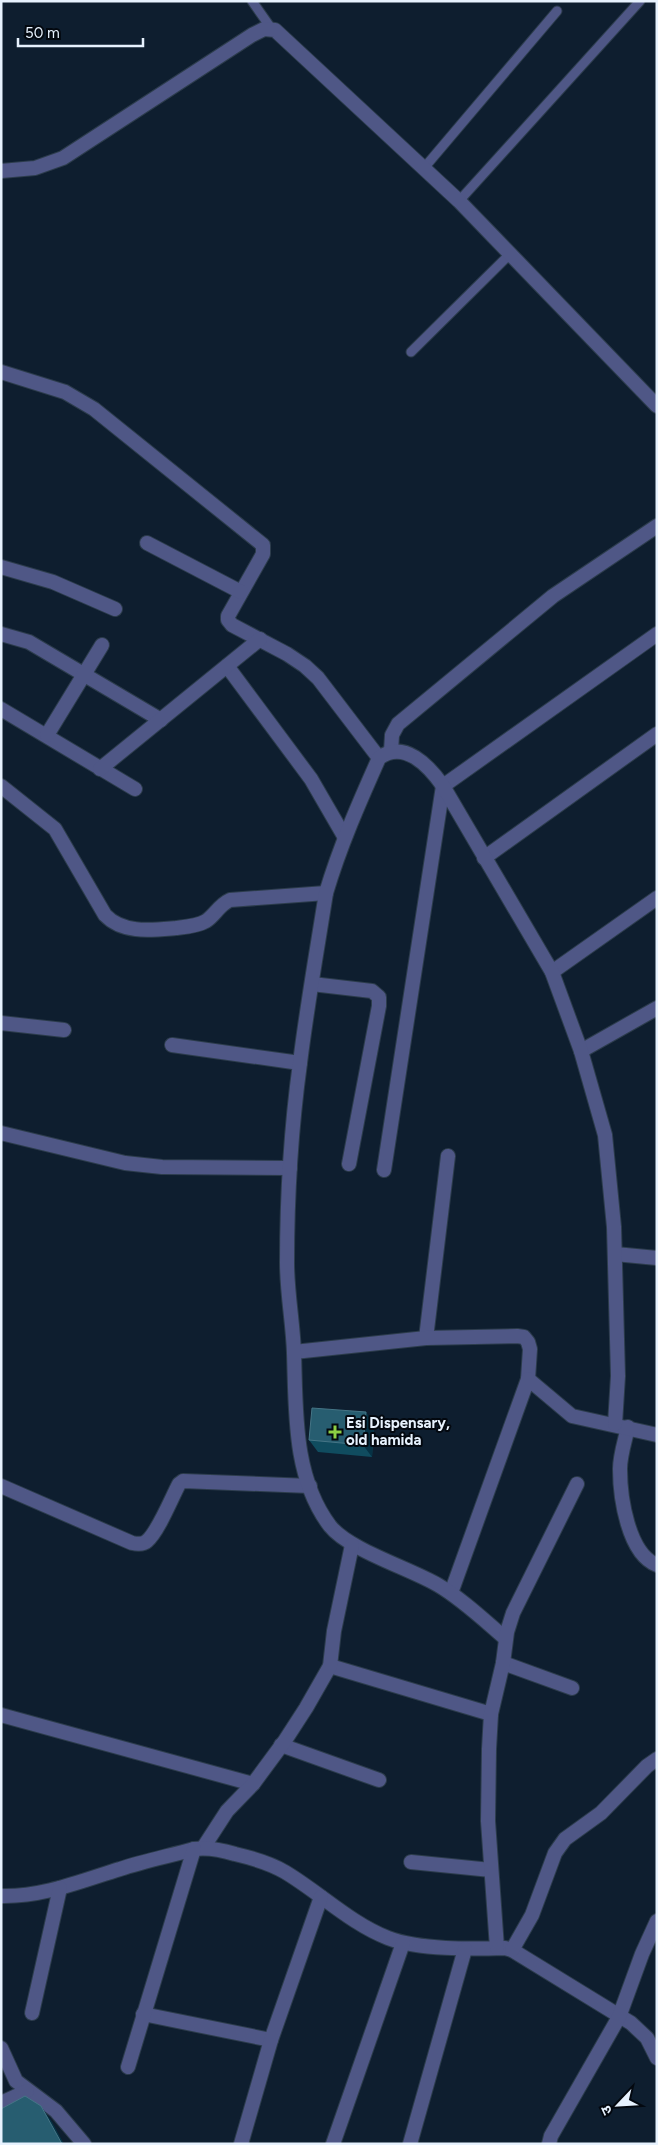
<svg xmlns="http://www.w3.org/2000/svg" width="658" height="2145" viewBox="0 0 658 2145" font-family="Figtree,'Noto Sans Devanagari',sans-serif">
	<rect width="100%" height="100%" fill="#0e1e2f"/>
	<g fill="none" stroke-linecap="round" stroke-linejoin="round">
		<!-- service casing -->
		<g stroke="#2c3c4c" stroke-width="11">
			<g id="service">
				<path d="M252,1L271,28"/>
				<path d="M424,168L557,11"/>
				<path d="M459,201L640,1"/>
				<path d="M411,352L510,254"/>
			</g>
		</g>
		<!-- minor casing -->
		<g stroke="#2c3c4c" stroke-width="16">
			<g id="minor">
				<path d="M1,171L35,168L63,158L252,35L264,29L275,30L459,201L657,406"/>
				<path d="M1,372L65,392L94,409L263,545V554L228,616V620L232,625L287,654L305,666L318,678L379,758"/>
				<path d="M147,543L241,592"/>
				<path d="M1,567L53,582L115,609"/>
				<path d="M1,634L29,642L161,720"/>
				<path d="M227,666L311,779L344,836"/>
				<path d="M1,709L135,789"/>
				<path d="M47,735L102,645"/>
				<path d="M391,751L392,735L398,724L553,596L657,526"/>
				<path d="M100,769L260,639"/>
				<path d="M1,786L55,829L105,915C123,934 152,930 176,928C185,927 198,926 206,921C215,915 219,905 230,900L326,893"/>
				<path d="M484,858L657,734"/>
				<path d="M552,972L657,898"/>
				<path d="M312,984L372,991L379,997V1006L349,1164"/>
				<path d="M1,1023L64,1030"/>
				<path d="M172,1045L300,1063"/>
				<path d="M581,1051L657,1008"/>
				<path d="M1,1133L125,1163L162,1167L290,1168"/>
				<path d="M384,1170L443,786L657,634"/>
				<path d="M615,1254L657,1258"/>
				<path d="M426,1338L448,1156"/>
				<path d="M294,1352L426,1338L517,1336L524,1337L528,1342L530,1349L528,1379"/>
				<path d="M628,1427C625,1441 620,1455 620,1469C620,1497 628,1554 657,1565"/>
				<path d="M1,1486L132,1543C137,1544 143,1545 147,1541C158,1532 172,1497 179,1484L183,1481L310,1486"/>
				<path d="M451,1593L528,1379L572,1416L657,1435"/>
				<path d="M505,1638C484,1620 462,1599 438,1585C409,1568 349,1550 330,1526C293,1477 296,1411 294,1353C293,1323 287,1293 287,1263C287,1196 291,1129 300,1063C307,1006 317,950 326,893C340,846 359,803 379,758C404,739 429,766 443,786L552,972L581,1051L605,1135L614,1227L618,1376L615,1424"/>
				<path d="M503,1663L572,1688"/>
				<path d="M330,1666L491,1714"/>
				<path d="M1,1715L253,1784"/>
				<path d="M281,1745L379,1780"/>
				<path d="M203,1848L227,1811L253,1784L284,1742L306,1708L330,1666L334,1631L352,1545"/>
				<path d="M411,1862L491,1870"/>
				<path d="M1,1896C43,1897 81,1881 120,1869C144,1861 169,1856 194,1849C208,1847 222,1850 235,1854C252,1858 270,1863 285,1872C320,1893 350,1923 388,1938C419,1950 472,1949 505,1948L512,1950L631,2023L647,2038L657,2058"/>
				<path d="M497,1948L488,1821L489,1749L491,1714L503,1663L507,1632L513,1613L577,1484"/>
				<path d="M512,1950L532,1915L555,1853L565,1839L601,1813L647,1766L657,1759"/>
				<path d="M32,2013L60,1888"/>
				<path d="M143,2014L271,2040"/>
				<path d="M1,2048L16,2081L56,2111L84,2144"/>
				<path d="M128,2067L194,1849"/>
				<path d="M1,2103L27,2091"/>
				<path d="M241,2144L271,2040L321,1897"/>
				<path d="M333,2144L403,1943"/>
				<path d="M410,2144L465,1949"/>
				<path d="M549,2144L551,2136L619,2017L642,1954L657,1921"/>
			</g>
		</g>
		<!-- service -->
		<use href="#service" stroke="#4f5786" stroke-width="9"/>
		<!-- minor -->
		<use href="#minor" stroke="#4f5786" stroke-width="14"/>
	</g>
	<!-- wall -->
	<path fill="#104c5f" d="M374,1424L372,1457L318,1452L309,1440Z"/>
	<!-- shaded-wall -->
	<g fill="#063245">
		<path d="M366,1412L374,1424L372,1457L363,1445Z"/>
		<path d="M41,2106L52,2122L64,2144H62Z"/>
	</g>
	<!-- building -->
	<g fill="#275d70" stroke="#457586">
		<path d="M312,1408L366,1412L363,1445L309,1440Z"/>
		<path d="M25,2096L41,2106L62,2144H1V2109Z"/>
	</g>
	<!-- markers -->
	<path fill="#8dce44" stroke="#03080f" stroke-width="2" d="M332.5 1424.5h5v5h5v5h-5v5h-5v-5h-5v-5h5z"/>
	<g text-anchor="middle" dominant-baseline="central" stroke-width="4" stroke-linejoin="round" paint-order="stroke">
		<!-- poi labels -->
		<g font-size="15" font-weight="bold" fill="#e7f2fe" stroke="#03080f" text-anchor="start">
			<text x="346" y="1423">Esi Dispensary,<tspan x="346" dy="17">old hamida</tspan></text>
		</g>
	</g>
	<!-- border -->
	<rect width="658" height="2145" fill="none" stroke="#e7f2fe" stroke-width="5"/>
	<!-- north arrow -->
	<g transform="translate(618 2105) rotate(245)" stroke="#03080f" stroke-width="4" paint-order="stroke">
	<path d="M0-4L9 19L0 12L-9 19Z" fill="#e7f2fe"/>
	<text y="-8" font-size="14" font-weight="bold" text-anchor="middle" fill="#e7f2fe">उ</text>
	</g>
	<!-- scale -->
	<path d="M18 38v8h125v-8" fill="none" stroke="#e7f2fe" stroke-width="2.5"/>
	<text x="25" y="38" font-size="15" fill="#e7f2fe" stroke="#03080f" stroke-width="4" paint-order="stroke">50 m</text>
</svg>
